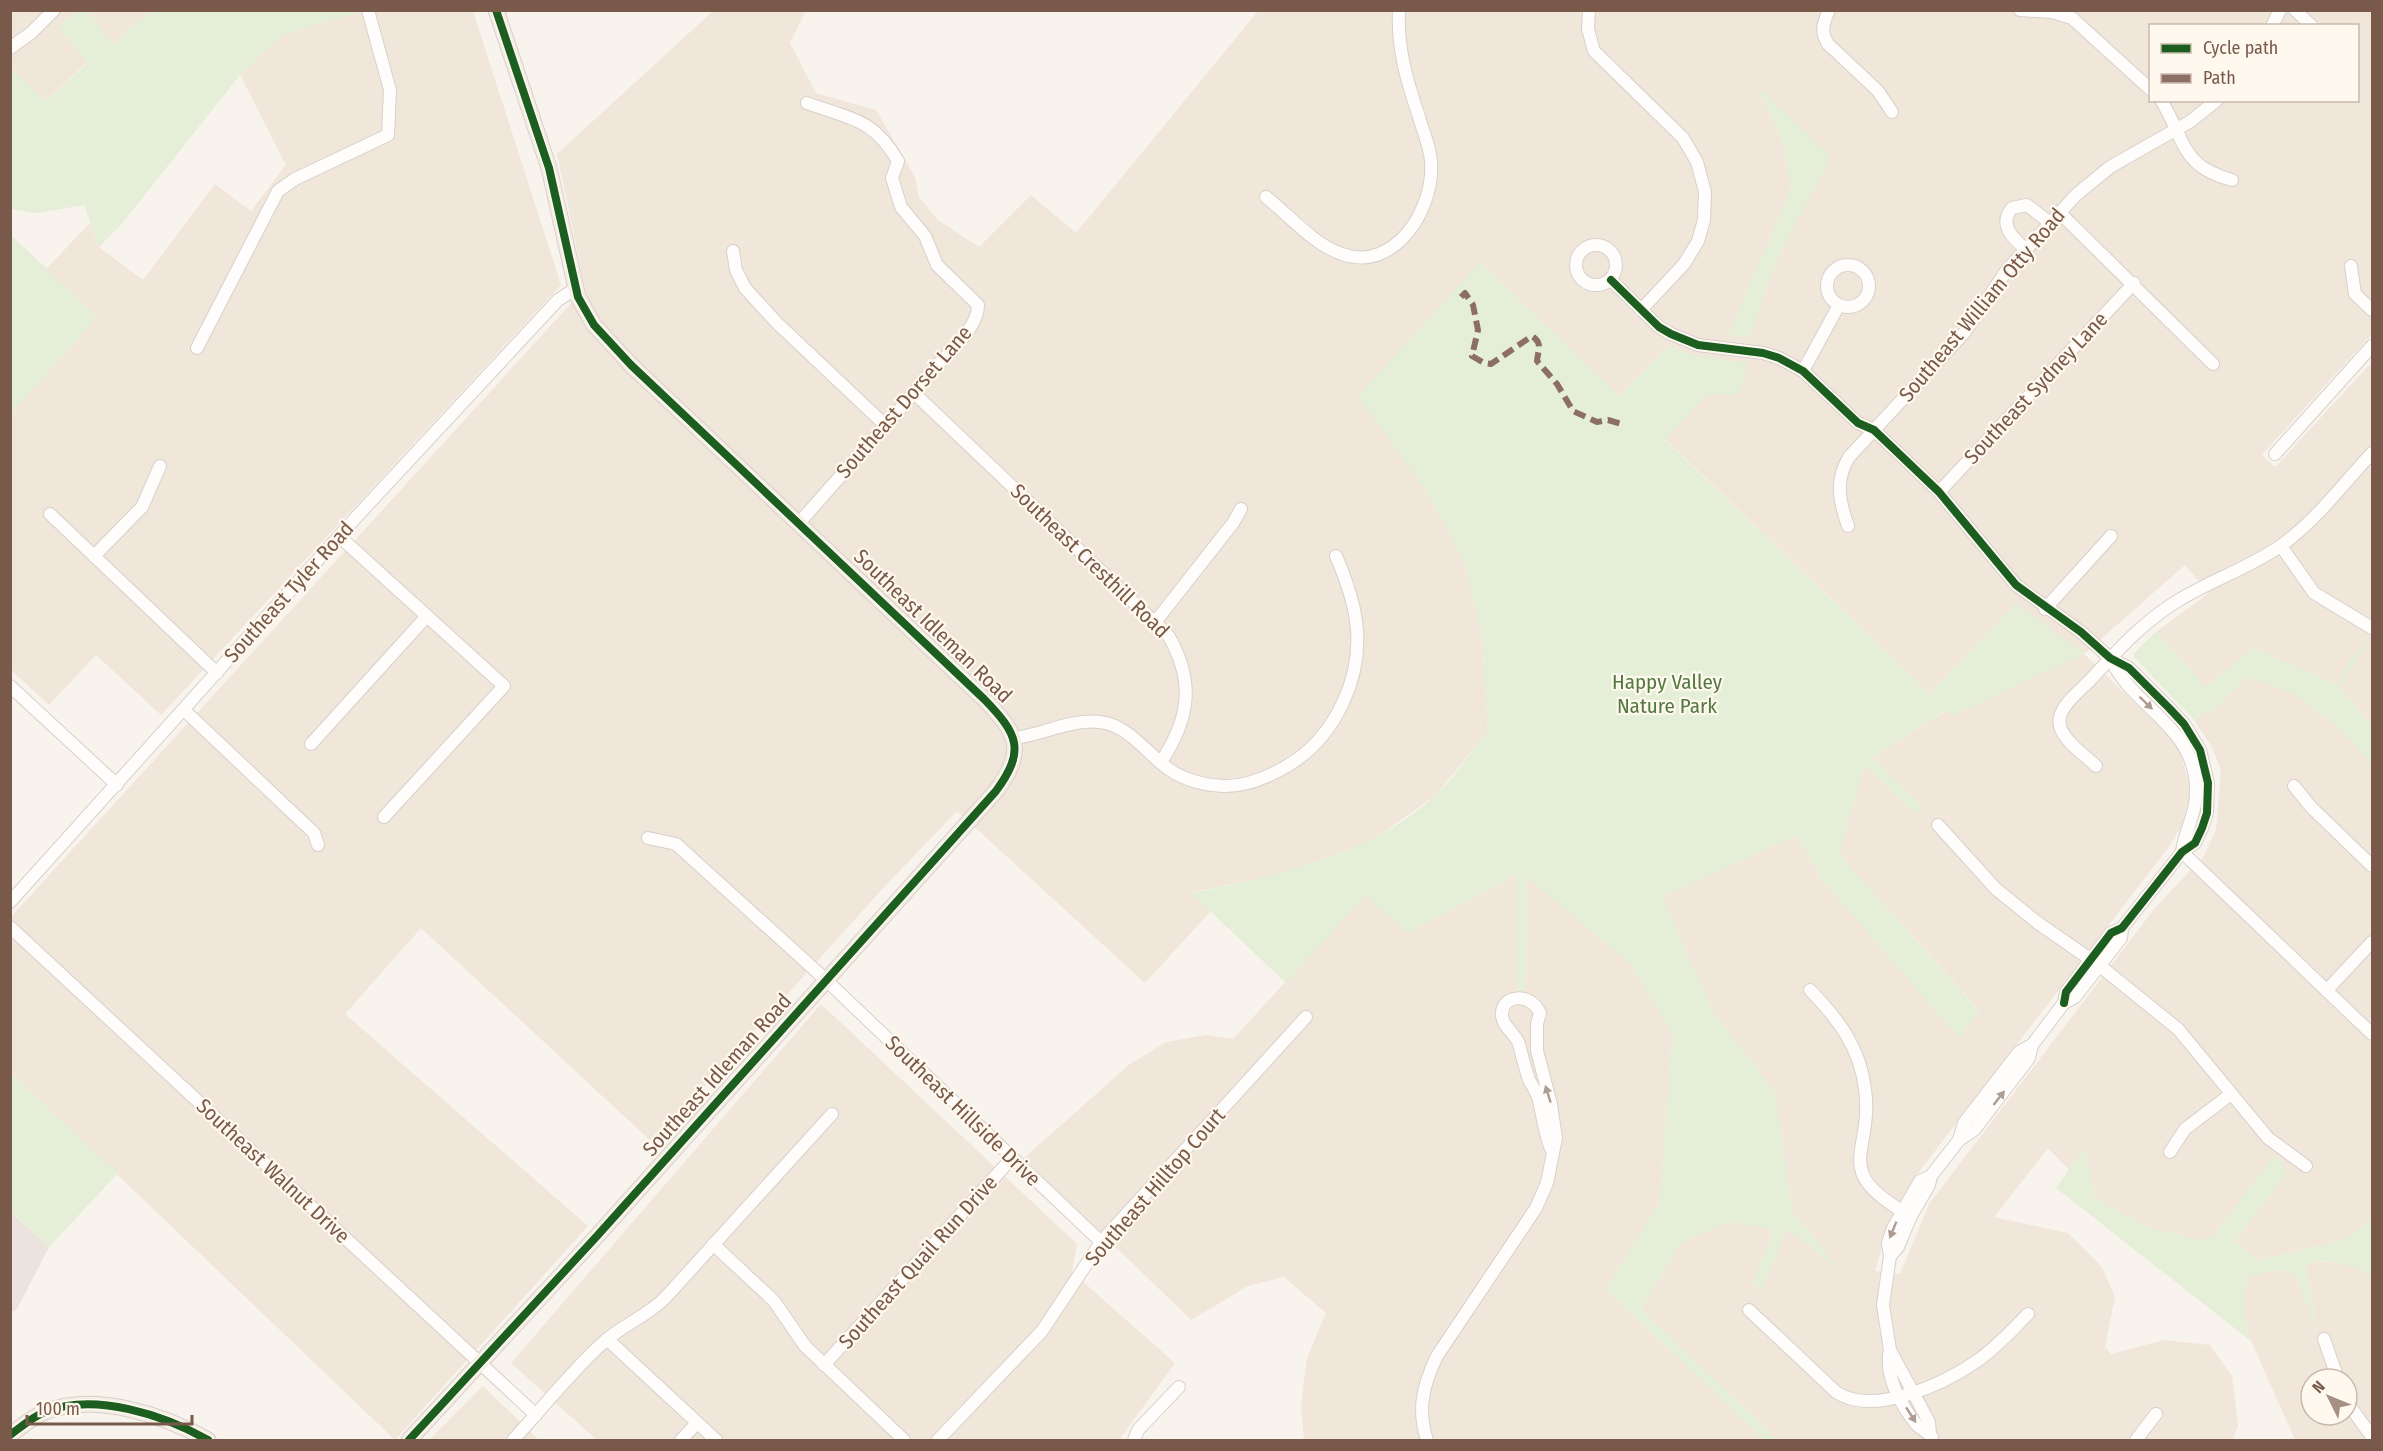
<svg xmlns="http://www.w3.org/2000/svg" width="2383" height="1451" viewBox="0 0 2383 1451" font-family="'Fira Sans Condensed',sans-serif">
	<rect width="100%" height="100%" fill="#f8f3ed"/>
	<!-- residential -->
	<g fill="#f1e6da" fill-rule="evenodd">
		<path d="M10,11H77L59,27L87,62L45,102L11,67Z"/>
		<path d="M88,11H151L112,45Z"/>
		<path d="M362,11H473L561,285L161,715L96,655L49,705L11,670V414L97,317L46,269L90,223L99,247L143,280L215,184L251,211L286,165L240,75L282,35Z"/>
		<path d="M713,11H806L790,43L816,93L876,110L915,177L919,197L937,219L979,247L1031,195L1076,233L1258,11H2372V334L2262,455L2275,467L2372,362V726L2338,685L2253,648L2206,687L2156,632L2209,593L2185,565L2084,654L2167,734L2179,750L2189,783V799L2183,824L2168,848L1911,1182L1890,1220L1875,1271L1900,1274L1929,1204L2155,908L2204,856L2216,830L2221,770L2212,747L2194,720L2218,706L2246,678L2268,682L2299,696L2345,733L2372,765V1219L2343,1240L2256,1261L2235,1241L2286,1174L2275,1156L2212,1237L2197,1241L2181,1234L2153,1230L2095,1198L2085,1148L2069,1170L2048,1148L1994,1217L2068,1233L2102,1267L2115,1297L2105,1347L2111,1354L2164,1340L2210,1345L2232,1376L2238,1425L2233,1440H1778L1641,1309L1681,1243L1728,1222L1773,1229L1752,1285L1764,1288L1787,1228L1834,1265L1810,1231L1793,1215L1775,1092L1714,1013L1662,897L1797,835L1821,879L1959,1037L1979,1010L1839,854L1865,765L1916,814L1922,807L1872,758L1947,710L2016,603L1930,694L1665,439L1707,395L1708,358L1687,354L1669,346L1620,396L1480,262L1426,491L1465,563L1482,637L1488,731L1436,795L1370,842L1283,874L1192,892L1211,911L1145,983L957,811L885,886L653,1143L421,928L345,1014L588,1226L395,1440L11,1073L10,918L585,288L557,154ZM2150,26H2358V100H2150ZM1757,87L1830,157L1779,256L1749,337L1728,335L1791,189L1782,140Z"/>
		<path d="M1518,874L1517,990H1526L1527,876L1631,965L1672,1032L1660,1201L1606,1289L1764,1440H1304L1301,1404L1307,1358L1326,1313L1284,1277L1248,1286L1191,1320L1024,1158L1130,1064L1166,1042L1207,1035L1233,1039L1365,895L1408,933Z"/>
		<path d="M821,1004L1077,1244L1072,1272L1175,1363L1119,1440H597L511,1363Z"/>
		<path d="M2343,1261L2372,1276V1440H2295L2251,1341L2243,1306L2244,1289L2249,1276L2285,1269L2295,1276L2313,1319L2316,1318L2305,1266L2314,1262ZM2311,1379H2347V1415H2311Z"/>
		<path d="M483,1386L537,1438L535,1440H429Z"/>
	</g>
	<!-- industrial -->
	<path fill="#ebe3dd" d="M10,1211L49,1247L17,1309L11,1312Z"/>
	<!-- green -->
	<g fill="#e5efd7">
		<path d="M77,11H88L112,45L151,11H362L282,35L240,75L120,226L99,247L84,205L37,213L11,209V67L46,102L87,63L59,27Z"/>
		<path d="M1756,85L1831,157L1779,256L1749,338L1728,335L1791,189L1782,140Z"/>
		<path d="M11,235L97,317L11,414Z"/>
		<path d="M1480,262L1620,396L1669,346L1687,354L1748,363L1739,394L1707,395L1665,440L1930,694L2016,603L2084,654L1953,716L1946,710L1872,758L1923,807L1916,814L1865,766L1839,854L1979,1011L1959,1038L1821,879L1797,835L1662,897L1714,1013L1775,1092L1793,1215L1810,1231L1836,1267L1787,1229L1764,1289L1752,1285L1773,1229L1728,1222L1681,1243L1641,1309L1778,1440H1764L1606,1289L1660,1201L1672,1032L1631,965L1527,877L1526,990L1517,991V874L1408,933L1365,896L1286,983L1191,893C1278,875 1368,857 1436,795C1455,777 1471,751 1488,731L1482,637L1465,563L1426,491L1358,396Z"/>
		<path d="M2370,627C2370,649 2349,664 2341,689L2372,726V765C2337,723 2301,689 2246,678L2218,706L2194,720L2134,657V653L2156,632L2206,687L2253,648L2338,685L2349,661L2368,638Z"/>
		<path d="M10,1073L118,1173L49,1247L11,1211Z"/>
		<path d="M2085,1147L2095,1198L2153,1230L2181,1234L2197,1241L2212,1237L2274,1156L2282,1162L2286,1174L2235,1241L2257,1261L2343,1240L2372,1219V1276C2350,1265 2329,1255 2305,1266L2316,1318L2313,1319L2295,1276L2284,1269L2249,1276C2240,1298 2246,1318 2251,1341L2056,1188Z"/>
	</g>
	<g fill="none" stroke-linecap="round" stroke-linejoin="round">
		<!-- minor casing -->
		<g stroke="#d7d0cb" stroke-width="14">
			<g id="minor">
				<path d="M1589,10L1588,29L1594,51L1683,138L1697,162L1705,192L1704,220L1698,241L1684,264L1641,310"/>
				<path d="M1829,10C1823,24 1820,31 1828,44L1878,91L1892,112"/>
				<path d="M2020,10L2052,12L2072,18L2150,89"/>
				<path d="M2295,10L2312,26"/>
				<path d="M2272,26L2280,10"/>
				<path d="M10,48L31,33L54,10"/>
				<path d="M2161,100C2186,141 2180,166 2232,180"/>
				<path d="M1266,197C1289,215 1314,245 1342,254C1395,273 1435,208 1431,161C1430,147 1423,131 1419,117C1407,81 1397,49 1399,10"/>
				<path d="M2059,212L2213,364"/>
				<circle cx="1596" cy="265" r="20"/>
				<path d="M2025,249C2013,238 1998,225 2012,208L2027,205L2050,223"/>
				<path d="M733,251L736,270L745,288L777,323L884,424"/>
				<circle cx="1848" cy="286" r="21"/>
				<path d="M2351,266L2355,294L2372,310"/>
				<path d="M1611,280L1659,327L1671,334L1698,345L1763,353L1779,358L1803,371L1858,423L1874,430L1939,492L2016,585L2081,632L2110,658L2129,668L2170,709L2184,724L2200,750L2208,783L2207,813L2202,828L2195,843L2182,852L2122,928L2111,933L2066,992L2064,1003"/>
				<path d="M197,348L278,191L295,179L388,135L390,90L368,10"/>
				<path d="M1803,371L1839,305"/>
				<path d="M914,393L1168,635C1195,681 1190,718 1161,762"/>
				<path d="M2275,454L2372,346"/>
				<path d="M1939,492L2134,283"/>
				<path d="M50,514L217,673"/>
				<path d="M799,523L914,393C929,367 979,334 978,305L937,265L925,236L901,207L892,178L898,161C873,118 850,119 807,103"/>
				<path d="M1848,526C1839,501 1835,480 1849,457L1964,333L2007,270L2076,195L2110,167L2191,121L2217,100"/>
				<path d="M340,537L504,686L384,817"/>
				<path d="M2281,546L2314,593L2372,628"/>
				<path d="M94,556L142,507L160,466"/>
				<path d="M2045,609L2111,536"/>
				<path d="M1156,621L1233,523L1241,509"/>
				<path d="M2110,658C2135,711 2198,726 2196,794C2196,815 2184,832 2182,852"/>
				<path d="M10,686L117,785"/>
				<path d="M184,710L314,833L318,845"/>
				<path d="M1015,738C1044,734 1070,719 1100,722C1129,725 1148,755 1170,770C1185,780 1205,785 1223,786C1245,787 1268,777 1287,766C1335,738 1364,676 1356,621C1353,598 1345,577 1336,556"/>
				<path d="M311,744L427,616"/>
				<path d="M2096,766C2084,754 2055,736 2060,717C2063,703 2082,689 2091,679C2118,650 2145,620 2179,600C2212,580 2248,568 2279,547C2315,522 2343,484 2372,453"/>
				<path d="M2294,786L2311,807L2372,866"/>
				<path d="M1938,825L1996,889L2038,923L2100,966L2178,1029L2268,1138L2306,1166"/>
				<path d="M648,838L676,844L826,980L1101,1242"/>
				<path d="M2182,852L2372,1034"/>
				<path d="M10,902L360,513L558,300L575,289"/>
				<path d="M10,927L536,1415"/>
				<path d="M1810,990C1838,1019 1860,1047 1865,1089C1874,1153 1829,1169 1907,1214"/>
				<path d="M2327,990L2372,942"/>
				<path d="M1959,1140L1974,1130L2029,1058L2032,1045"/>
				<path d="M2170,1152L2185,1129L2231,1094"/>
				<path d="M713,1244L774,1301L805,1346L904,1440"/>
				<path d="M1890,1256L1898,1247L1911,1216L1929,1185L1931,1176L1959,1140L1964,1123L2019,1052L2032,1045L2064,1003L2075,997L2121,938L2122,928"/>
				<path d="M1749,1310L1836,1392C1873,1417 1944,1384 1977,1361C1996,1348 2012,1330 2028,1314"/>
				<path d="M607,1339L716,1440"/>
				<path d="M2324,1339L2338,1379"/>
				<path d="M1890,1350C1884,1375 1901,1406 1917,1425C1922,1430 1928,1432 1932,1437"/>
				<path d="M824,1365L1012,1158"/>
				<path d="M2347,1402L2372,1437"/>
				<path d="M1930,1435L1929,1422L1890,1350L1883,1305L1890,1256L1888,1243L1893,1228L1920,1181L1931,1176"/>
				<path d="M513,1440C543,1408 571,1371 605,1341C623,1325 647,1316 665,1298L832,1114"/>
				<path d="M681,1440L697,1423"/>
				<path d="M938,1440L1042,1331L1101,1242L1306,1017"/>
				<path d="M1134,1440L1138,1430L1179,1387"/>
				<path d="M1427,1440C1417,1409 1423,1385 1437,1356L1536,1208L1547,1183L1556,1138L1551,1104L1537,1051V1024L1540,1013C1531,992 1500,994 1502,1016C1503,1027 1515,1033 1519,1044C1522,1056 1525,1068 1529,1080C1532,1085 1536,1091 1538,1097C1543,1115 1544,1134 1552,1151"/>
				<path d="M2136,1440L2156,1414"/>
			</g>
		</g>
		<!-- major casing -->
		<g stroke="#dad0ca" stroke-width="17">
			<g id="major">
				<path d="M10,1435C21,1427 32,1417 45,1412C95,1392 164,1415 208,1440"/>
				<path d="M409,1440L597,1236L996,791C1026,750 1018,734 984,699L631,365L594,325L578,297L549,168L496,10"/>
			</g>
		</g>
		<!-- minor -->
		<use href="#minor" stroke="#fefdfc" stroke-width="12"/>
		<!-- major -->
		<use href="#major" stroke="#f3eee6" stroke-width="15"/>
		<!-- quiet -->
		<path stroke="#8d6e63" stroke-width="6" stroke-dasharray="12 6" stroke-linecap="butt" d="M1461,297L1465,293L1473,305L1478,330L1472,356L1484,363L1491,364L1532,336C1543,343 1538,350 1537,361L1557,384L1573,411L1597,422L1608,420L1622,424"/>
		<!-- cycleway casing -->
		<g stroke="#fff8ef" stroke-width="11">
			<g id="cycleway">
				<path d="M1611,280L1659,327L1671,334L1698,345L1763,353L1779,358L1803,371L1858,423L1874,430L1939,492L2016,585L2081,632L2110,658L2129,668L2170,709L2184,724L2200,750L2208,783L2207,813L2202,828L2195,843L2182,852L2122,928L2111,933L2066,992L2064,1003"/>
				<path d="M10,1435C21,1427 32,1417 45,1412C95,1392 164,1415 208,1440"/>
				<path d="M409,1440L597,1236L996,791C1026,750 1018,734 984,699L631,365L594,325L578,297L549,168L496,10"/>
			</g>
		</g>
		<!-- cycleway -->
		<use href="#cycleway" stroke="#1b5e20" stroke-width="8"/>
	</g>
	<!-- one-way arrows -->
	<defs><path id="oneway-solid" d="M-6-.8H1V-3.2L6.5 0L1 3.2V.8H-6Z" transform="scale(1.5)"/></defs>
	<g fill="#ae9b91">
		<use href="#oneway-solid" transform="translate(2146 703) rotate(44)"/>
		<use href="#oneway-solid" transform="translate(1548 1094) rotate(-107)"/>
		<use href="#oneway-solid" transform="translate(1999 1098) rotate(-52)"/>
		<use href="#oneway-solid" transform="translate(1893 1230) rotate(112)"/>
		<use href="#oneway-solid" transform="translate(1911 1415) rotate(57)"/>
	</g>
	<g text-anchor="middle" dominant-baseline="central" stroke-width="4.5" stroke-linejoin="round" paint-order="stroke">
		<!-- street labels -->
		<g font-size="21" fill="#795a4a" stroke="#fff8ef">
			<text transform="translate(1982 305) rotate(-50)">Southeast William Otty Road</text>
			<text transform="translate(2036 388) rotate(-47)">Southeast Sydney Lane</text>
			<text transform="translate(904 402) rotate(-49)">Southeast Dorset Lane</text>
			<text transform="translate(1090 561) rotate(44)">Southeast Cresthill Road</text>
			<text transform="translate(289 592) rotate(-48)">Southeast Tyler Road</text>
			<text transform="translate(933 626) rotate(44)">Southeast Idleman Road</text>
			<text transform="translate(717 1075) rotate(-48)">Southeast Idleman Road</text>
			<text transform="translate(963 1111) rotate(44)">Southeast Hillside Drive</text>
			<text transform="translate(273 1171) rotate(43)">Southeast Walnut Drive</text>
			<text transform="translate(1155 1187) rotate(-49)">Southeast Hilltop Court</text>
			<text transform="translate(918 1262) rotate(-48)">Southeast Quail Run Drive</text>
		</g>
		<!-- park labels -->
		<g font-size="21" fill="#52793f" stroke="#fff8ef">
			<text x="1667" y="682">Happy Valley<tspan x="1667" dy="24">Nature Park</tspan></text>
		</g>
	</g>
	<!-- border -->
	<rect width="2383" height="1451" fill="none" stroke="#795a4a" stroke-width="24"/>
	<!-- legend -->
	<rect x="2149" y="24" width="210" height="78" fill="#fff8ef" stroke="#c9b9ad" stroke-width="1.5"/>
	<rect x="2161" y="44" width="30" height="9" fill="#1b5e20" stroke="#c9b9ad" stroke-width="1.5"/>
	<text x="2203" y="54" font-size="18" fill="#795a4a">Cycle path</text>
	<rect x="2161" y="74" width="30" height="9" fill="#8d6e63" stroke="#c9b9ad" stroke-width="1.5"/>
	<text x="2203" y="84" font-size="18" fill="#795a4a">Path</text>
	<!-- north arrow -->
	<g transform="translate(2329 1397) rotate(313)"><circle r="28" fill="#fff8ef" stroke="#c9b9ad" stroke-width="1.5"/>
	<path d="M0-4.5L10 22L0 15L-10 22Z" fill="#a59083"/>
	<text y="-9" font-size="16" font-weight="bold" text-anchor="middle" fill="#795a4a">N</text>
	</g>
	<!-- scale -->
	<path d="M27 1415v9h165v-9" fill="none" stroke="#795a4a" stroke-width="3"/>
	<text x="36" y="1415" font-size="18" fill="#795a4a" stroke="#fff8ef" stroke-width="4.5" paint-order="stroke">100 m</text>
</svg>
